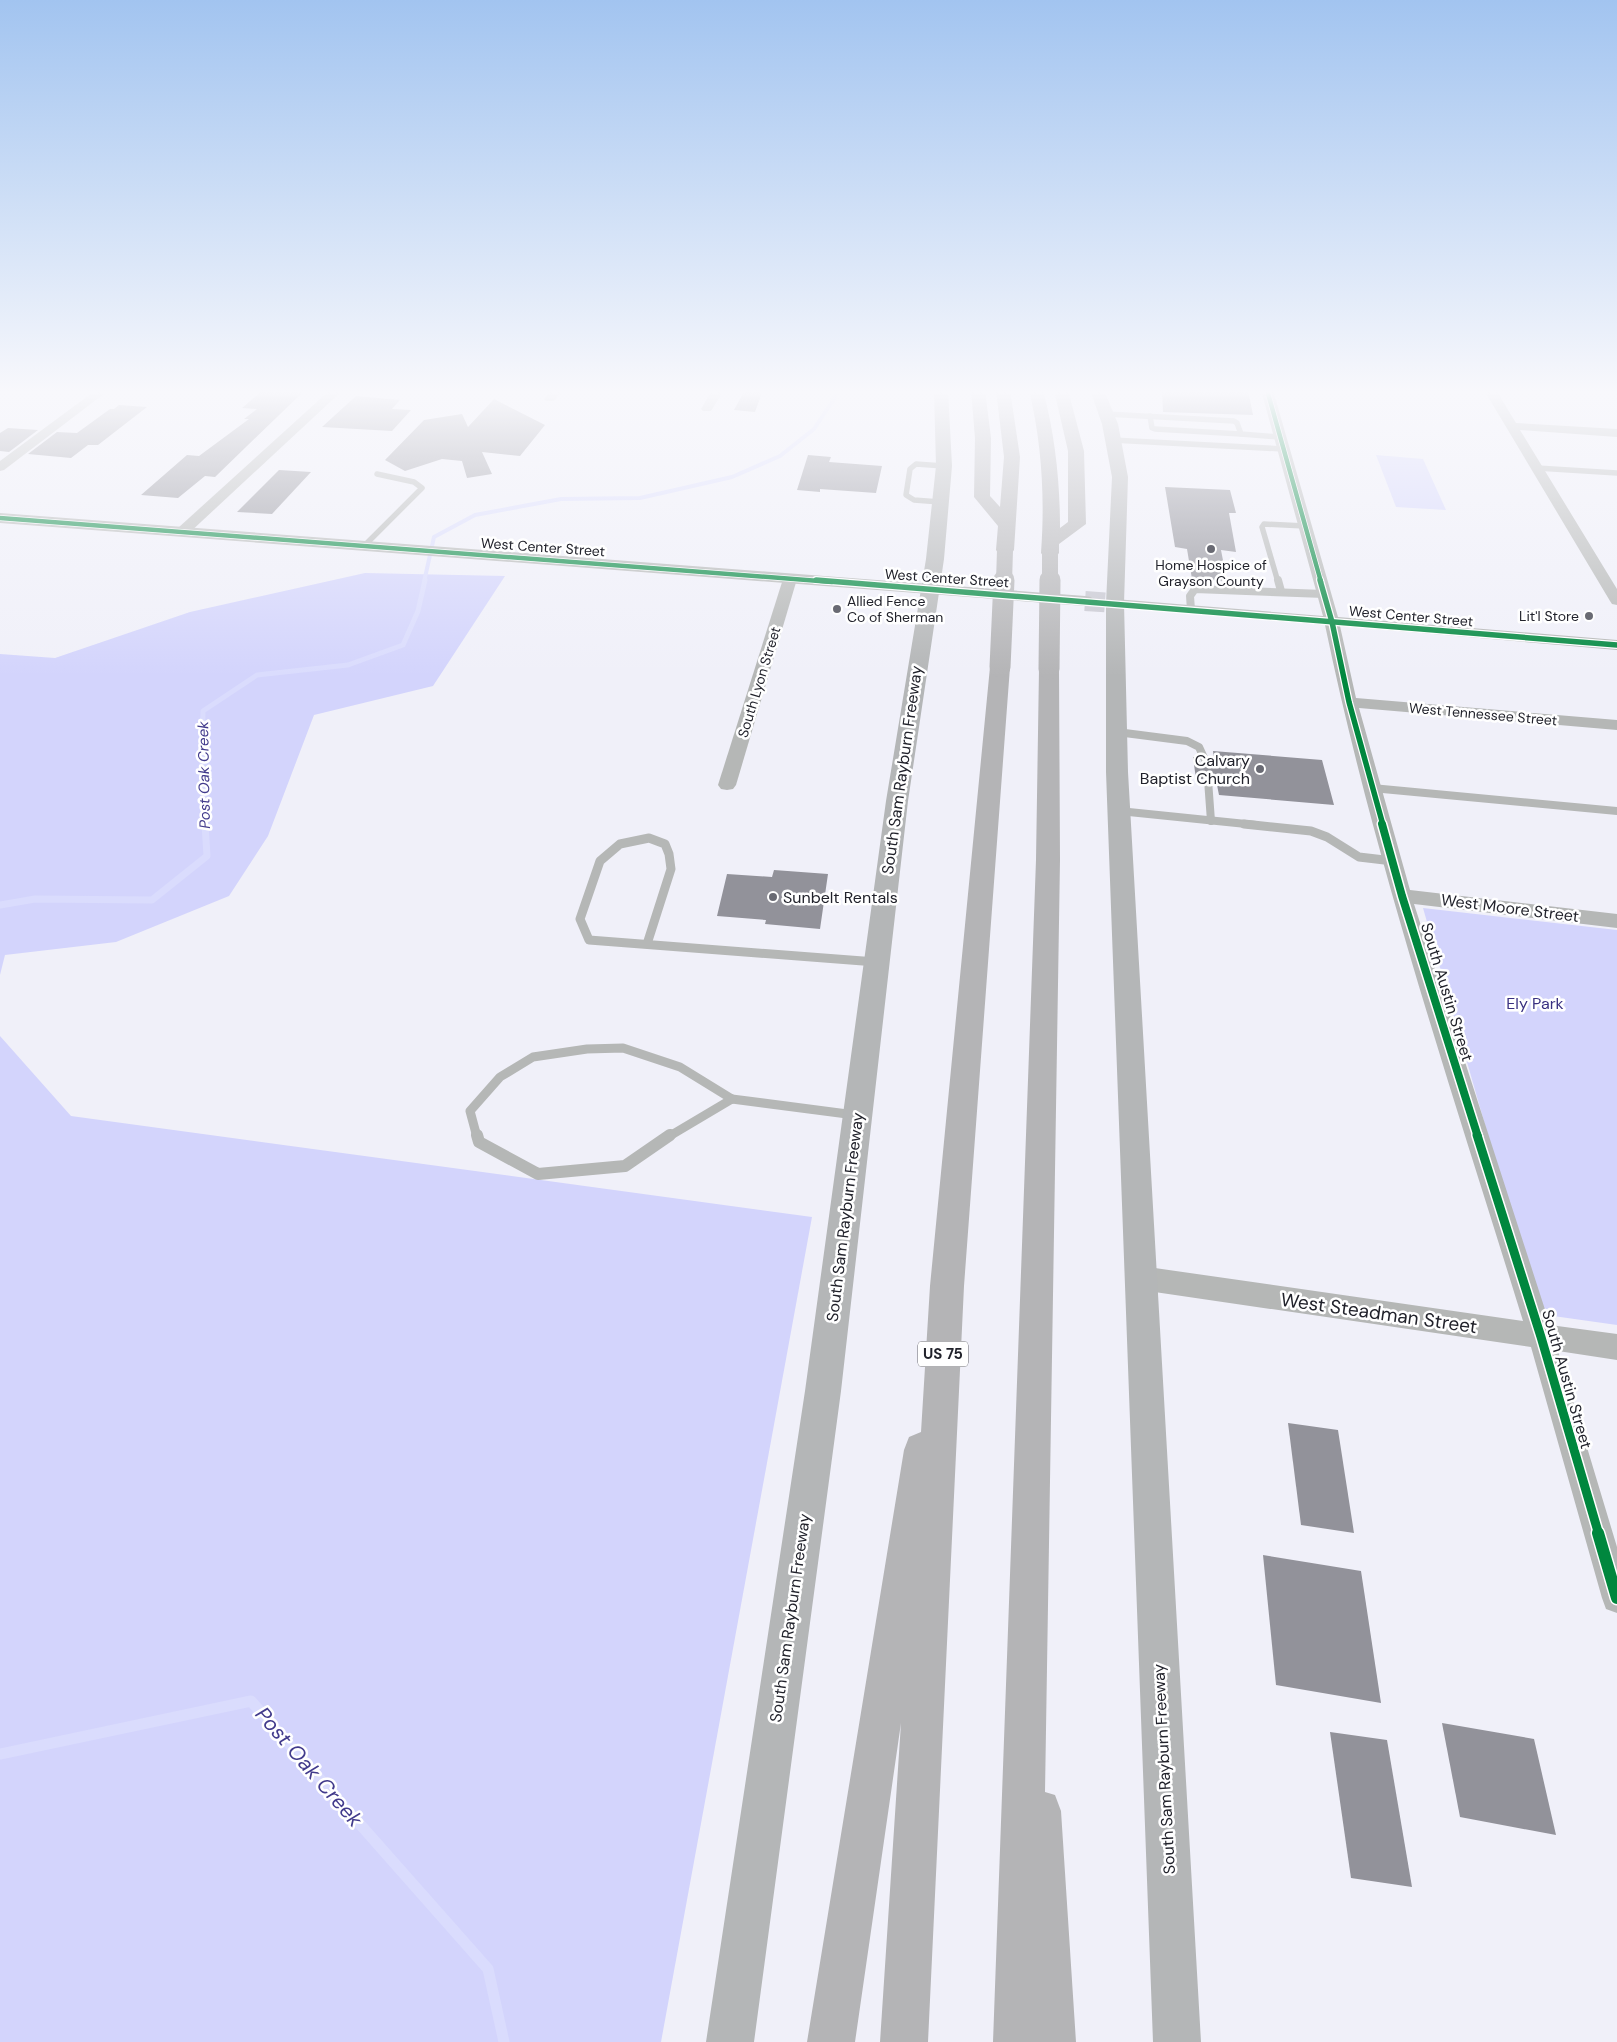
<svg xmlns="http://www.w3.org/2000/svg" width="1617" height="2042" viewBox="0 0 1617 2042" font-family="'DM Sans',sans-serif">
	<rect width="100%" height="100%" fill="#f0f0f9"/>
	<!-- green -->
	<g fill="#d3d4fc">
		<path d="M1376,455L1423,459L1446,510L1396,507Z"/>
		<path d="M365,573L505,576L433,686L314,715L268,836L229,896L116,942L5,955L0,975V654L55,658L190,612Z"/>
		<path d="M1423,908L1617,930V1325L1539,1314Z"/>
		<path d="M0,1036L71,1116L812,1217L661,2042H0Z"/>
	</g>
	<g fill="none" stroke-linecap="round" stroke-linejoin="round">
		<!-- stream-far3 -->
		<path stroke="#dadcfd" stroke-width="4" d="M424,582L434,537L475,515L561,499L640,498L732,477L780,456L814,429L840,390"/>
		<!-- stream-far2 -->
		<path stroke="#dadcfd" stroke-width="5" d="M205,825L202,771L203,711L257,675L348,665L403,645L418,611L425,580"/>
		<!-- stream-far1 -->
		<path stroke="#dadcfd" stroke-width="7" d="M0,905L35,899L152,900L207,856L205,824"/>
		<!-- stream -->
		<path stroke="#dadcfd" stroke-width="11" d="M0,1754L251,1701L488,1969L504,2042"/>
	</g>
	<!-- building -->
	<g fill="#92929a">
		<path d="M263,390H305L215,477L205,476L178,498L141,495L187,455L199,456L249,419H244L257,409L242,408Z"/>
		<path d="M745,390H763L755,412L734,410Z"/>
		<path d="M1162,390H1248L1253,415L1163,412Z"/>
		<path d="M356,396L400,400L392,409L411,410L392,431L322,427Z"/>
		<path d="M494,399L545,425L520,456L482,452L492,474L467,478L462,461L442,459L405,471L385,460L424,420L462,414L468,427Z"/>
		<path d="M119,405L147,407L98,445H88L71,458L28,454L57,432L77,433L110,409H114Z"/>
		<path d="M8,428L38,430L9,452L0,451V433Z"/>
		<path d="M808,455L831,457L829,462L882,466L876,493L820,489V492L797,490Z"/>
		<path d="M279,470L311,472L272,514L237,512Z"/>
		<path d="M1165,487L1230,490L1236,513H1229L1236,552L1221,550L1227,581L1192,579L1187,549L1175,547Z"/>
		<path d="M1213,751L1322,760L1334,805L1219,795L1216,780H1214L1211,775H1205L1203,779H1196L1193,757H1197L1201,763H1206L1210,758L1214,759Z"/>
		<path d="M774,870L828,874L820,929L765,924L766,920L717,916L727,874L772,877Z"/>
		<path d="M1288,1423L1338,1430L1354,1533L1301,1525Z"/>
		<path d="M1263,1555L1361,1571L1381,1703L1276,1685Z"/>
		<path d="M1442,1723L1534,1739L1556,1835L1460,1817Z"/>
		<path d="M1330,1732L1387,1740L1412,1887L1351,1878Z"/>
	</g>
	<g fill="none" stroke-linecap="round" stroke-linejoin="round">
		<!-- tertiary-tunnel -->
		<path stroke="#c7c7d0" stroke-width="20" stroke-dasharray="20 10" stroke-linecap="butt" d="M1085,601L1114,603"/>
		<!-- service-far3 -->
		<g stroke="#b5b7b6" stroke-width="5.5">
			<path d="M1106,414L1234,421L1237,423L1241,434L1280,437"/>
			<path d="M1150,416L1152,428L1155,429L1241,434"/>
			<path d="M1112,440L1284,449"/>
			<path d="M1537,468L1617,473"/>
			<path d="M940,502L914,500L906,495L910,469L916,464L944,466"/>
			<path d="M364,546L422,488L414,482L377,474"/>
			<path d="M1278,582L1262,527L1264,524L1305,526"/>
		</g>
		<!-- service-far2 -->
		<g stroke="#b5b7b6" stroke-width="8">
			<path d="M1278,580L1281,591"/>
			<path d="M1191,610L1190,596L1195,589L1324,594"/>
			<path d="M1117,732L1187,741L1199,747L1204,758"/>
			<path d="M1208,780L1211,821"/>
			<path d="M1372,788L1617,811"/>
			<path d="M1119,811L1256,825"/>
		</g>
		<!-- service-far1 -->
		<g stroke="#b5b7b6" stroke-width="9">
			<path d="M1244,824L1311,831L1327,837L1359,857L1393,861"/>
			<path d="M647,944L671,869L669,854L665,844L649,838L620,844L600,861L580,919L589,940L876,962"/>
			<path d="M732,1099L855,1115"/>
			<path d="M477,1137L470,1111L500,1077L533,1057L587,1049L623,1048L680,1067L732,1099"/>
			<path d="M668,1137L732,1099"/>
		</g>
		<!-- service -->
		<path stroke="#b5b7b6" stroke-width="12" d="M477,1135L479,1142L538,1174L625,1166L670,1135"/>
		<!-- minor -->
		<g fill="#b5b7b6" fill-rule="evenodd">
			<path d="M96,390H109L4,470L0,471V461Z"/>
			<path d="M330,390H343L188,534H178L176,531L178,528Z"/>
			<path d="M551,390H563L554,401H546L544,399Z"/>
			<path d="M712,390H724L711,411H703L701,409Z"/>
			<path d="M1261,390H1273L1338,617L1617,640V650L1340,626L1356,698L1617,720V730L1359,708L1410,890L1617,914V928L1414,904L1550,1325L1617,1334V1360L1558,1351L1617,1547V1613L1606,1609L1602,1598L1531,1347L1141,1290L1132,1286L1128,1278L1132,1270L1141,1266L1523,1321C1452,1091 1374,861 1325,625L1115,607L1110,606L1108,603L1110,600L1115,599L1323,616Z"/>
			<path d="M1484,390H1496L1516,423L1617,429V437L1520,430L1617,589V605L1612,604L1610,601Z"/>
			<path d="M790,575L795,576L797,579L736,785L733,789L727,790L721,789L718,785L783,579L785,576Z"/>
		</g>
		<!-- tertiary -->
		<path fill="#b5b7b6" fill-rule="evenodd" d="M0,513L1085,596L1091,597L1094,601L1091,605L1085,606L0,523Z"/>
		<!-- secondary -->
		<g fill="#b4b6b7" fill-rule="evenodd">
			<path d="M934,390H948L952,466L944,559L908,801L841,1391L754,2042H706L805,1391L886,801L926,559L936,466Z"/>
			<path d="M1090,390H1104L1118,424L1128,477L1124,603L1128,772L1201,2042H1153L1106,772V603L1112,477L1102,424Z"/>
		</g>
		<!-- motorway -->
		<g fill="#b4b4b6" fill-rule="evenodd">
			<path d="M971,390H985L991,438L990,496L1000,507L1004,457L996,390H1010L1020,457L1014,550L1011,554L1005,555L999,554L996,550L998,526L974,497L975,438Z"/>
			<path d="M1029,390H1043C1055,435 1060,481 1060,528L1068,522V451L1054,390H1068L1084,451L1086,524L1059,544V553L1056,557L1050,558L1044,557L1041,553C1045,498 1042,444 1029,390Z"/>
			<path d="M1000,661L1007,663L1010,667L964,1286L928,2042H880L901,1723L855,2042H807L904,1450L909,1437L921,1432L930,1286L990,667L993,663Z"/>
			<path d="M1049,663L1056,665L1059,669L1060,860L1045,1792L1055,1795L1061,1811L1076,2042H993L1036,860L1039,669L1042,665Z"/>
		</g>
		<!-- motorway-bridge-far1 -->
		<g stroke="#b4b4b6" stroke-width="16">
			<path d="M1004,582L1005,550"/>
			<path d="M1050,582V553"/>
		</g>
		<!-- motorway-bridge -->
		<g stroke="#b4b4b6" stroke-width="21">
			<path d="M1000,667L1004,580"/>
			<path d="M1049,669L1050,580"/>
		</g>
		<!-- cycleway-far4 casing -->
		<g stroke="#fff" stroke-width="6">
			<g id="cycleway-far4">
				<path d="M1267,390L1321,582"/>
				<path d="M0,518L832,582"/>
			</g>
		</g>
		<!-- cycleway-far3 casing -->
		<g stroke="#fff" stroke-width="8">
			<g id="cycleway-far3">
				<path d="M816,580L1617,645"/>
				<path d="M1320,580L1332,622L1349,702L1383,825"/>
			</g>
		</g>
		<!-- cycleway-far2 casing -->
		<g stroke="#fff" stroke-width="11">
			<path id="cycleway-far2" d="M1382,824L1402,896L1478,1137"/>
		</g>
		<!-- cycleway-far1 casing -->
		<g stroke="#fff" stroke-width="12">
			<path id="cycleway-far1" d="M1477,1135L1541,1337L1599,1535"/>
		</g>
		<!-- cycleway casing -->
		<g stroke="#fff" stroke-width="15">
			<path id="cycleway" d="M1598,1533L1617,1598"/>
		</g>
		<!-- cycleway-far4 -->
		<use href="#cycleway-far4" stroke="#00873e" stroke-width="4.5"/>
		<!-- cycleway-far3 -->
		<use href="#cycleway-far3" stroke="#00873e" stroke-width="5.5"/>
		<!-- cycleway-far2 -->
		<use href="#cycleway-far2" stroke="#00873e" stroke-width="8"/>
		<!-- cycleway-far1 -->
		<use href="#cycleway-far1" stroke="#00873e" stroke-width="9"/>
		<!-- cycleway -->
		<use href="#cycleway" stroke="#00873e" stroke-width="12"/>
	</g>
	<!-- sky -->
	<linearGradient id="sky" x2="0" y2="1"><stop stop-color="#a2c4f0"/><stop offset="0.58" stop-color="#f8f8fc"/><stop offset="1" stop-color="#f8f8fc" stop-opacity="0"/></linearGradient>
	<rect width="1617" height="676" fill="url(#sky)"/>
	<!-- markers -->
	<g fill="#696a73" stroke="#fff" stroke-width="2">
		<circle cx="1211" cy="549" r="5"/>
		<circle cx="837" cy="609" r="5"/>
		<circle cx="1589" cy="616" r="5"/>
		<circle cx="1260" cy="769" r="5"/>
		<circle cx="773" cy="897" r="5"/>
	</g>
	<g text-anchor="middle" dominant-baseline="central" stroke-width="5" stroke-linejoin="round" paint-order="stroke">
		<!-- far-street labels -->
		<g font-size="14" fill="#21222b" stroke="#fff">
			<text transform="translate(543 547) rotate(4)">West Center Street</text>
			<text transform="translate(947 578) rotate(4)">West Center Street</text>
			<text transform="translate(1411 616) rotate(5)">West Center Street</text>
			<text transform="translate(759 682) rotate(-73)">South Lyon Street</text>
			<text transform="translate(1483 714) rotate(5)">West Tennessee Street</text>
		</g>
		<!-- far-poi labels -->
		<g font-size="14" fill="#21222b" stroke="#fff">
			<text x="1211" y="565">Home Hospice of<tspan x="1211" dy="16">Grayson County</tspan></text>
			<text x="847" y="601" text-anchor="start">Allied Fence<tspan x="847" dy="16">Co of Sherman</tspan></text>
			<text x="1579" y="616" text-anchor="end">Lit'l Store</text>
		</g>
		<!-- far-water labels -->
		<g font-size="15" font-style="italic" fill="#423b8c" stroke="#fff">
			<text transform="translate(204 775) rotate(-91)">Post Oak Creek</text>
		</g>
		<!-- shield labels -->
		<rect fill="#fff" stroke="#64646b" stroke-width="1" x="918" y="1341.5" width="50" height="25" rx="4"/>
		<g font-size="15" font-weight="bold" fill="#21222b">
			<text x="943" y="1354">US 75</text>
		</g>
		<!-- poi labels -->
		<g font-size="16" fill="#21222b" stroke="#fff" text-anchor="end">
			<text x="1250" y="760">Calvary<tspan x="1250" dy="18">Baptist Church</tspan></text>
			<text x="783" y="897" text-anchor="start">Sunbelt Rentals</text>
		</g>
		<!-- street labels -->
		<g font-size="16" fill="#21222b" stroke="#fff">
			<text transform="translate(902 770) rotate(-82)">South Sam Rayburn Freeway</text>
			<text transform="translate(1510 908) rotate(7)">West Moore Street</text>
			<text transform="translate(1447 992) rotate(73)">South Austin Street</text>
			<text transform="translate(845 1217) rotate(-83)">South Sam Rayburn Freeway</text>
			<text transform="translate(1567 1379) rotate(74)">South Austin Street</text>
			<text transform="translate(790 1618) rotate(-82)">South Sam Rayburn Freeway</text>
			<text transform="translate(1164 1769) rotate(-93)">South Sam Rayburn Freeway</text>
		</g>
		<!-- park labels -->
		<g font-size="16" fill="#393081" stroke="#fff">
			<text x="1535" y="1003">Ely Park</text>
		</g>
		<!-- near-street labels -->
		<g font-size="19" fill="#21222b" stroke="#fff">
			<text transform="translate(1379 1313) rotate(8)">West Steadman Street</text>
		</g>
		<!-- near-water labels -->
		<g font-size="21" font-style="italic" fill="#423b8c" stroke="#fff">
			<text transform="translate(309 1767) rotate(49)">Post Oak Creek</text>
		</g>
	</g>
</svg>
